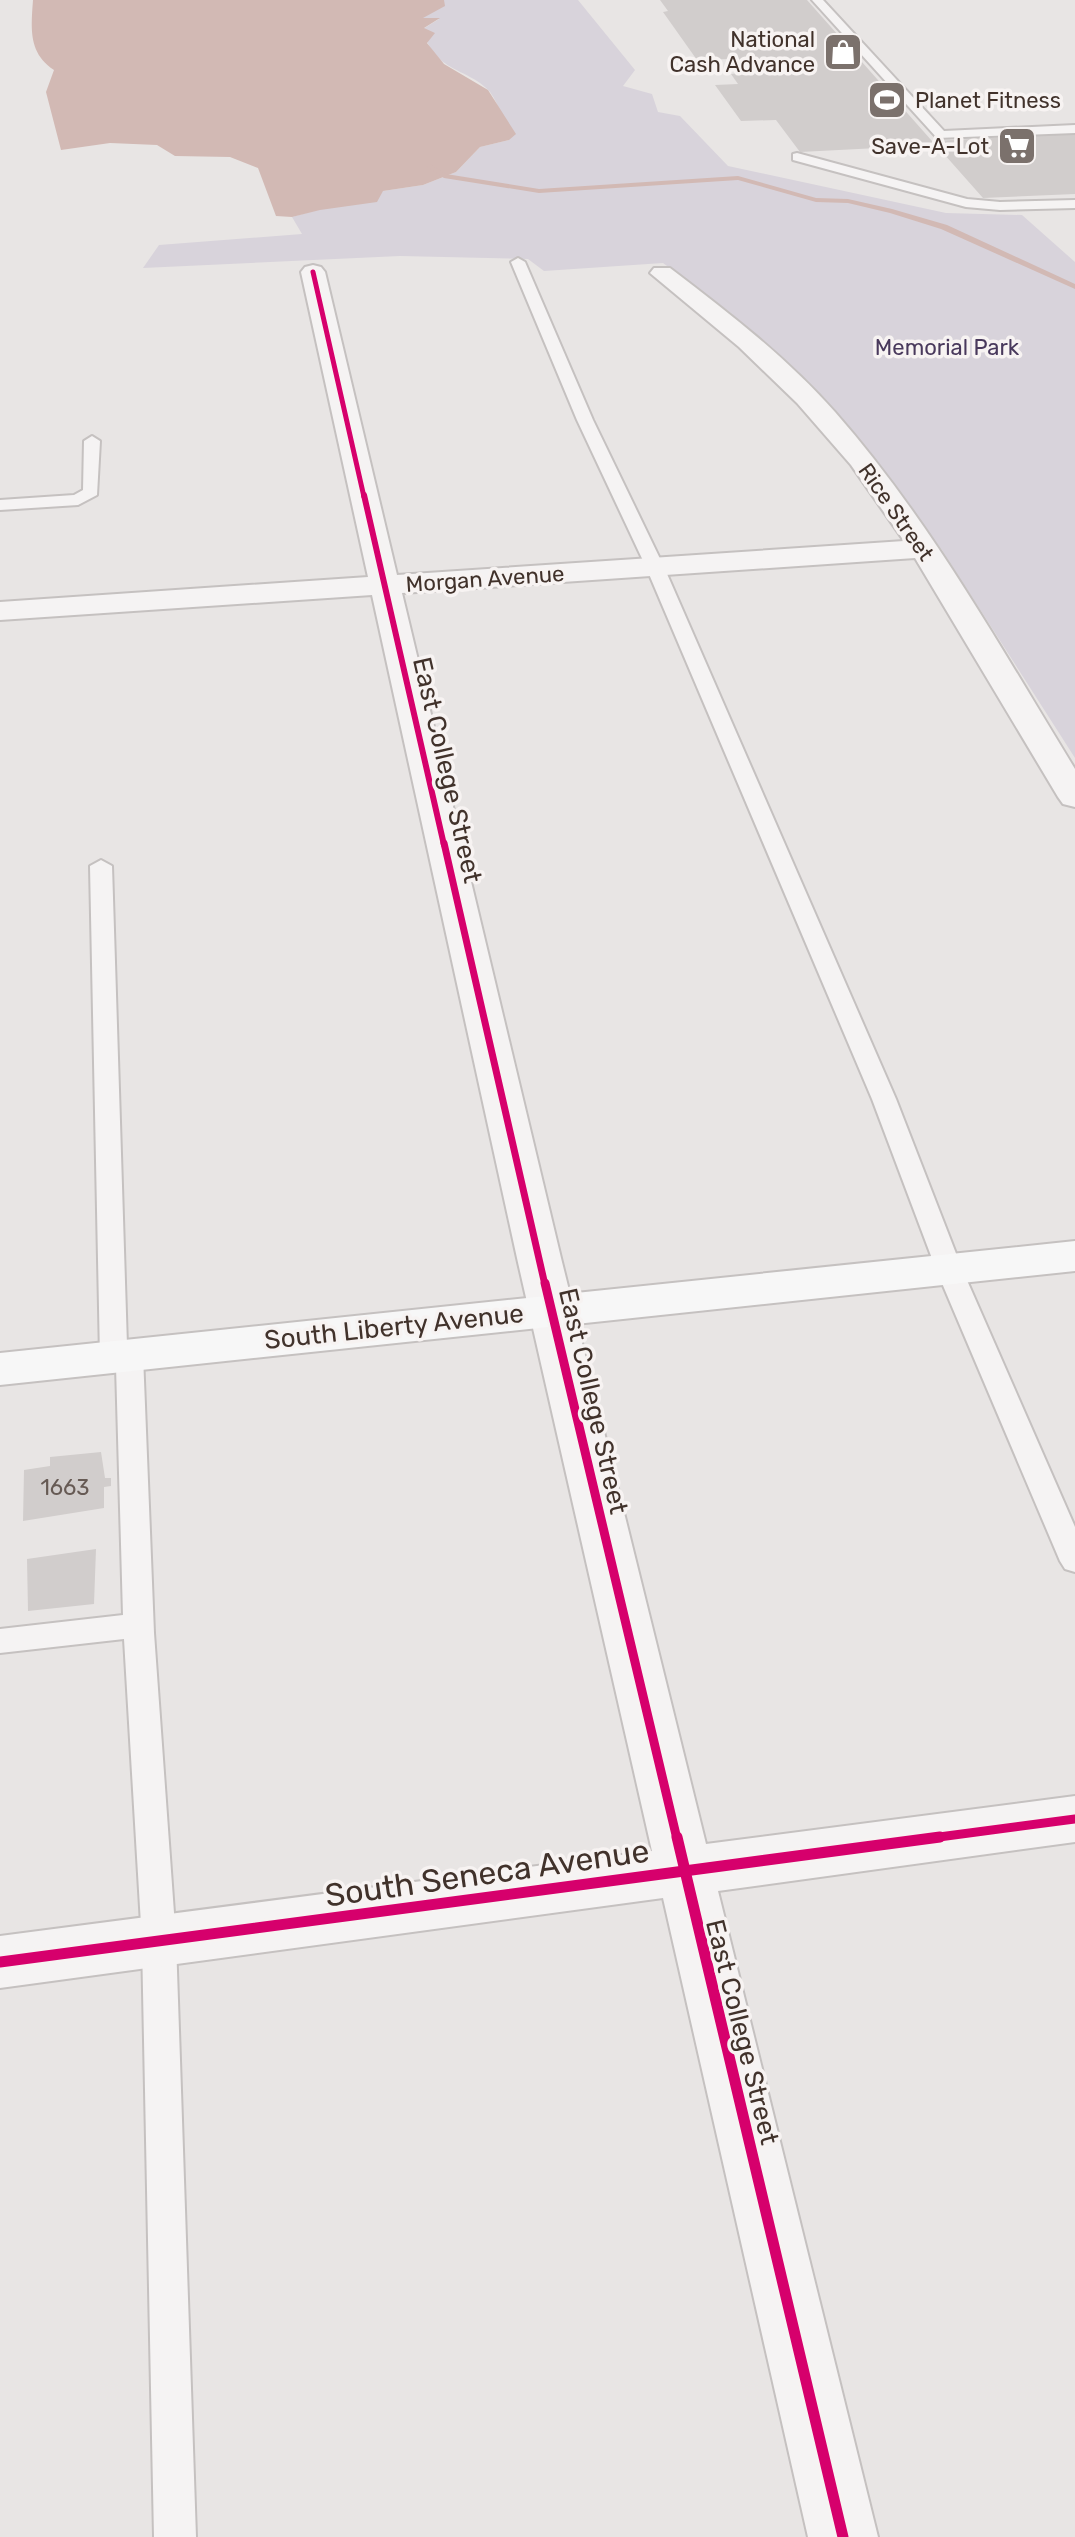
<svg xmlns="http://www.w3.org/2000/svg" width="1075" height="2537" viewBox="0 0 1075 2537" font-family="Rubik,sans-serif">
	<rect width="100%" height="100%" fill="#e8e5e4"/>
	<!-- green -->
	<path fill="#d8d3db" d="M444,0H578L635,70L623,86L652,94L658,112L680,116L728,166L946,213L1022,215L1075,262V758L942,550L848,428L731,313L663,263L544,271L528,259L400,256L143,268L159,245L302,234L292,217L383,191L423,185L456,172L480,147L509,140C504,125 500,105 490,92C470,68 433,73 423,29L439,19H421Z"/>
	<!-- water -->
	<path fill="#d2b9b4" d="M33,0H444L445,6L423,18H440L424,28L435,33L427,43L444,64L488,90L516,134L509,140L480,147L456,172L423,185L383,191L377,202L320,210L292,217L276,216L258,168L230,157L175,156L157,145L110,143L61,150L46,92L54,70C28,53 31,28 33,0Z"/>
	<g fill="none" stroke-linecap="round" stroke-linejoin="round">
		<!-- stream -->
		<path fill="#d2b9b4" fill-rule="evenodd" d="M426,164H430L446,174L539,189L738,176L816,198L848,199L892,209L947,225L1075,284V289L941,229L890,213L848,203L816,202L738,180L539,193L444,178L426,166Z"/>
	</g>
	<!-- building -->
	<g fill="#d1cdcc">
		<path d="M660,0H807L932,141L1075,134V194L983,198L936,145L800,152L776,120L741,121L715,85L738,84L731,74L740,73L729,59L697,60L663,12L668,11Z"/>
		<path d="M101,1452L105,1478H111V1486L104,1487V1508L23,1521L24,1470L50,1466V1457Z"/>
		<path d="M96,1549L94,1604L28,1611L27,1559Z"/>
	</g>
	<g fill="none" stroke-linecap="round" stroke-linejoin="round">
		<!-- lane casing -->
		<g stroke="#c5c1c0" stroke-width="4">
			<g id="lane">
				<path d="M812,0H823L944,131L1075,125V133L937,138Z"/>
				<path d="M797,153L967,199L1000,202L1075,200V208L1000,210L966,207L793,160V154Z"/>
				<path d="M518,258L525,262L593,420L664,567L896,1099L962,1269L1075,1527V1572L1065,1569L1060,1561L936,1269L872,1099L646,567L577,420L511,262Z"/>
				<path d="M92,436L100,441L97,495L78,505L0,510V500L74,495L83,490L84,441Z"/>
				<path d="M101,860L112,866L127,1346L139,1348L143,1355L154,1633L176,1941L196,2537H154L142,1941L124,1639L0,1653V1629L123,1615L116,1366L104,1364L100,1357L90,866Z"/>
			</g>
		</g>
		<!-- street casing -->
		<g stroke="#c5c1c0" stroke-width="4">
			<path id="street" d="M313,265L321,267L325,272L397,575L904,541L851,465L797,403L739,347L650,273L654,268H670C728,312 786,357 835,412C930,520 1000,647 1075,769V807L1063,804L1058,797L915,558L402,593L561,1258L706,1844L1075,1796V1842L718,1891L878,2537H808L663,1898L0,1988V1936L652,1851L517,1258L372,595L0,620V602L368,577L301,272L305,267Z"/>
		</g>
		<!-- secondary casing -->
		<g stroke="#c5c1c0" stroke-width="4">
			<path id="secondary" d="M1075,1241V1271L0,1385V1353Z"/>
		</g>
		<!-- lane -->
		<use href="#lane" fill="#f5f3f3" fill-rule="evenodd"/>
		<!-- street -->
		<use href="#street" fill="#f5f3f3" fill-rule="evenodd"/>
		<!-- secondary -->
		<use href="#secondary" fill="#f7f7f7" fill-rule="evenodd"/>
		<!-- cycleway-far4 casing -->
		<g stroke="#f7f3f2" stroke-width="8">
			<path id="cycleway-far4" d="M313,272L364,497"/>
		</g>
		<!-- cycleway-far3 casing -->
		<g stroke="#f7f3f2" stroke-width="10">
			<path id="cycleway-far3" d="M364,495L444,845"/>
		</g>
		<!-- cycleway-far2 casing -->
		<g stroke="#f7f3f2" stroke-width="11">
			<path id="cycleway-far2" d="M444,843L545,1285"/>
		</g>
		<!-- cycleway-far1 casing -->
		<g stroke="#f7f3f2" stroke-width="14">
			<g id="cycleway-far1">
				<path d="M545,1283L677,1839"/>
				<path d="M924,1839L1075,1819"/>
			</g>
		</g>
		<!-- cycleway casing -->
		<g stroke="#f7f3f2" stroke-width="16">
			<g id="cycleway">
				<path d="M677,1837L843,2537"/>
				<path d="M0,1962L940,1837"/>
			</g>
		</g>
		<!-- cycleway-far4 -->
		<use href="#cycleway-far4" stroke="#d6006c" stroke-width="5"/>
		<!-- cycleway-far3 -->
		<use href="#cycleway-far3" stroke="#d6006c" stroke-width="6"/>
		<!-- cycleway-far2 -->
		<use href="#cycleway-far2" stroke="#d6006c" stroke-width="7"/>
		<!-- cycleway-far1 -->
		<use href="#cycleway-far1" stroke="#d6006c" stroke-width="9"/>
		<!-- cycleway -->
		<use href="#cycleway" stroke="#d6006c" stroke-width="11"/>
	</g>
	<!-- icons -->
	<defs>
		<g id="shop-square" transform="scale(2)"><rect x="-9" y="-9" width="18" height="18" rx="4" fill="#7b716c" stroke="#f7f3f2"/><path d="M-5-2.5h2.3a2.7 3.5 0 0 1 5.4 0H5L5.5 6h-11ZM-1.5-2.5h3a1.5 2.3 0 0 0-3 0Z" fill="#fff"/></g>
		<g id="stadium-square" transform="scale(2)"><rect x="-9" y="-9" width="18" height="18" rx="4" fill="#7b716c" stroke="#f7f3f2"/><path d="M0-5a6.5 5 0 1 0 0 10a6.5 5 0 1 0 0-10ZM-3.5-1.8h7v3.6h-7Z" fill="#fff"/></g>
		<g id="supermarket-square" transform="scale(2)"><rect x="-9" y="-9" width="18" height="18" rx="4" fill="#7b716c" stroke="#f7f3f2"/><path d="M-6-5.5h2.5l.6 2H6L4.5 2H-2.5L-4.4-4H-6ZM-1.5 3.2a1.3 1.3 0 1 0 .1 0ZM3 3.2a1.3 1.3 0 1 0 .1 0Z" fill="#fff"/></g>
	</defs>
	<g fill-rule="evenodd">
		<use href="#shop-square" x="843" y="52"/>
		<use href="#stadium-square" x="887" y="100"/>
		<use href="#supermarket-square" x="1017" y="146"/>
	</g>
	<g text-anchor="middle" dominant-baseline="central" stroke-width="7" stroke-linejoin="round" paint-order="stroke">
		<!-- far-poi labels -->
		<g font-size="22" fill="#41322b" stroke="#f7f3f2" text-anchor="end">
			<text x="815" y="39">National<tspan x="815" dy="25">Cash Advance</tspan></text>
			<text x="915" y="100" text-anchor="start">Planet Fitness</text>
			<text x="989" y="146">Save-A-Lot</text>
		</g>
		<!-- far-park labels -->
		<g font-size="22" fill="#49395c" stroke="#f7f3f2">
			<text x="947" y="347">Memorial Park</text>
		</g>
		<!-- far-street labels -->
		<g font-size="22" fill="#41322b" stroke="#f7f3f2">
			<text transform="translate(896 512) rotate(55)">Rice Street</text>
			<text transform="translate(485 579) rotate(-4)">Morgan Avenue</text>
		</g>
		<!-- number labels -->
		<g font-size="22" fill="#665a54">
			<text x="65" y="1487">1663</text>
		</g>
		<!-- street labels -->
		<g font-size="26" fill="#41322b" stroke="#f7f3f2">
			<text transform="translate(447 770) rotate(77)">East College Street</text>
			<text transform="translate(394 1327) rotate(-6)">South Liberty Avenue</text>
			<text transform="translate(593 1401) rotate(77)">East College Street</text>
			<text transform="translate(742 2032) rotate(76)">East College Street</text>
		</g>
		<!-- near-street labels -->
		<g font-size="32" fill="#41322b" stroke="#f7f3f2">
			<text transform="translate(487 1873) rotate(-8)">South Seneca Avenue</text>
		</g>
	</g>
</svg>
